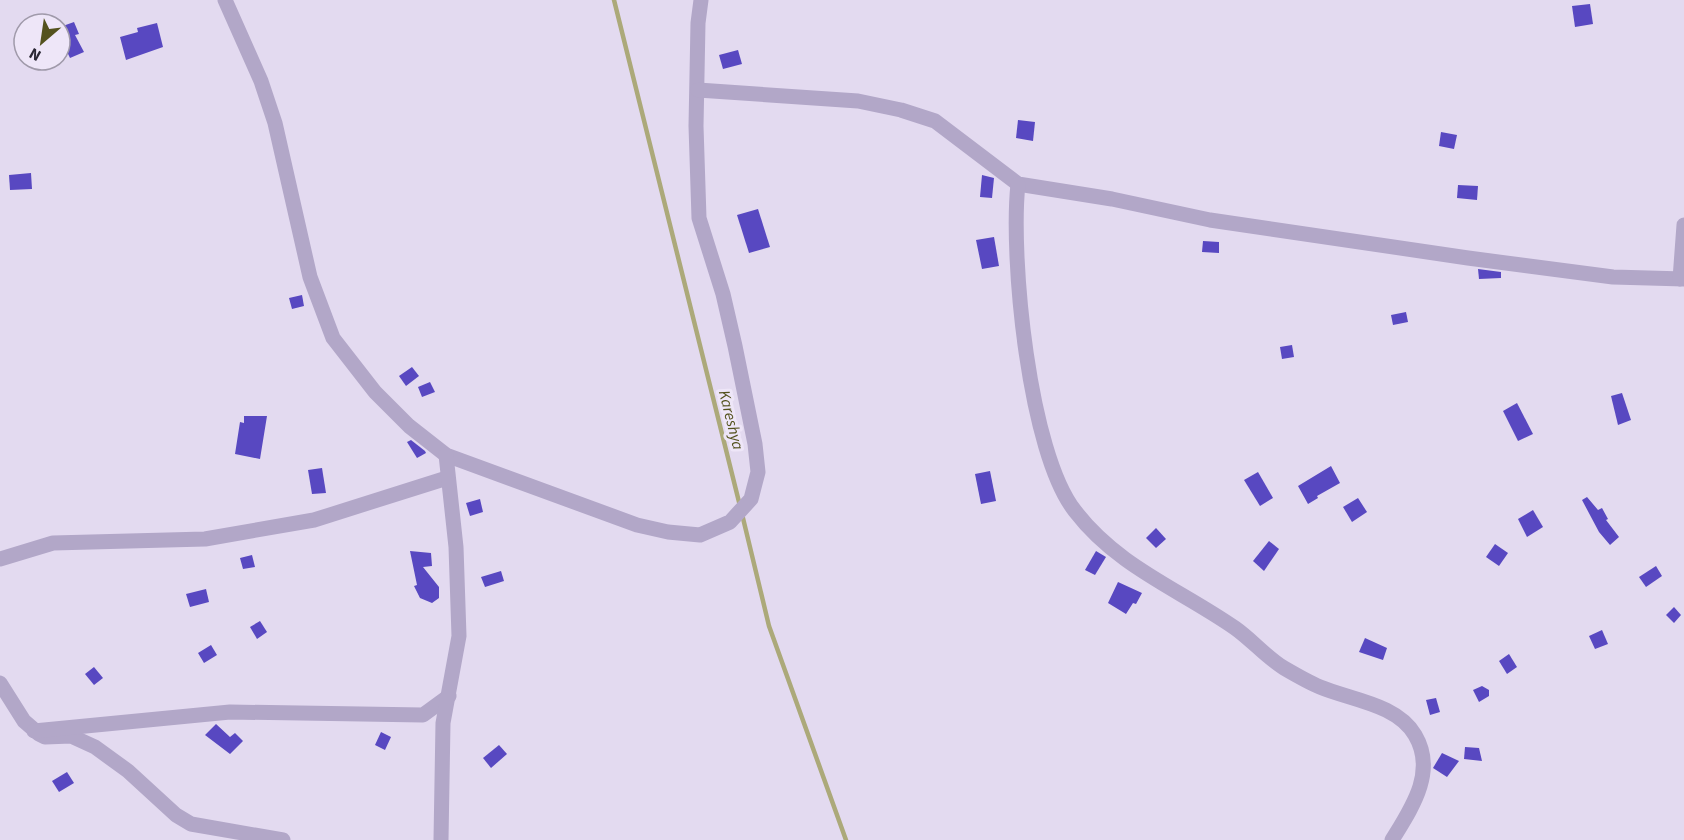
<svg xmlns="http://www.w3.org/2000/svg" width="1684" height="840" viewBox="0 0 1684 840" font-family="'Source Sans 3',sans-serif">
	<rect width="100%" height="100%" fill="#e3daf0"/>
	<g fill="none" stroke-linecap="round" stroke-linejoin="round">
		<!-- stream -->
		<g stroke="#aca97a" stroke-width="4.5">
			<path d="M614,0L740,506"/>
			<path d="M742,514L769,626L846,840"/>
		</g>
	</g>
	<!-- building -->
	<g fill="#5848c1">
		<path d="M1590,4L1593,24L1575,27L1572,6Z"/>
		<path d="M74,22L79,34L75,35L84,52L70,58L60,37V27Z"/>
		<path d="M157,23L163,47L126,60L120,37L138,32L137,28Z"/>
		<path d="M738,50L742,64L723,69L719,55Z"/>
		<path d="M1018,120L1035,122L1033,141L1016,138Z"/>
		<path d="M1441,132L1457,135L1454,149L1439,146Z"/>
		<path d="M31,173L32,189L10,190L9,175Z"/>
		<path d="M982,175L994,178L992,198L980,197Z"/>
		<path d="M1458,185L1478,186L1477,200L1457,198Z"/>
		<path d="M758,209L770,247L749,253L737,215Z"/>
		<path d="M994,237L999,266L982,269L976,240Z"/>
		<path d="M1203,241L1219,242V253L1202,252Z"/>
		<path d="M1478,269L1501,272V278L1479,279Z"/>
		<path d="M302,295L304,306L292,309L289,298Z"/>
		<path d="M1406,312L1408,322L1393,325L1391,315Z"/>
		<path d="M1292,345L1294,357L1282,359L1280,347Z"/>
		<path d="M412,367L419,376L406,386L399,376Z"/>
		<path d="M430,382L435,392L422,397L418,387Z"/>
		<path d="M1622,393L1631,420L1618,425L1611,396Z"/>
		<path d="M1517,403L1533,434L1518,441L1503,411Z"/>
		<path d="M244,416H267L260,459L235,454L240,422L244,423Z"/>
		<path d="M411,440L425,451L426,453L417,458L407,442Z"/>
		<path d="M1331,466L1340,483L1317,496L1318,498L1308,504L1298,486Z"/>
		<path d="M322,468L326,493L312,494L308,470Z"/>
		<path d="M990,471L996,501L981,504L975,474Z"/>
		<path d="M1258,472L1273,498L1260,506L1244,480Z"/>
		<path d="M1587,497L1598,510L1602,508L1608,519L1606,520L1619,537L1610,545L1599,532L1582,500Z"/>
		<path d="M1358,498L1367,512L1352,522L1343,507Z"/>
		<path d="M480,499L483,512L470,516L466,503Z"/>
		<path d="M1533,510L1543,527L1527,537L1518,519Z"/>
		<path d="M1156,528L1166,539L1156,548L1146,538Z"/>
		<path d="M1269,541L1279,549L1264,571L1253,561Z"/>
		<path d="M1495,544L1508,553L1499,566L1486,557Z"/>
		<path d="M410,551L431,553L432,566L423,567L439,587V598L432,603L420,598L414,586L417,585Z"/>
		<path d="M1096,551L1106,557L1095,575L1085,570Z"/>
		<path d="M252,555L255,567L243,569L240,558Z"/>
		<path d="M1656,566L1662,576L1646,587L1639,577Z"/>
		<path d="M501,571L504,581L485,587L481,577Z"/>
		<path d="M1118,582L1142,593L1136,604L1133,603L1126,614L1108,603Z"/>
		<path d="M206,589L209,602L190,607L186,594Z"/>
		<path d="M1674,607L1681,615L1674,623L1666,615Z"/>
		<path d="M260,621L267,632L257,639L250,627Z"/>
		<path d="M1602,630L1608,644L1595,649L1589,636Z"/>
		<path d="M1365,638L1387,648L1383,660L1359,652Z"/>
		<path d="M211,645L217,655L204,663L198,653Z"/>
		<path d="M1509,654L1517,667L1507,674L1499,661Z"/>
		<path d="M94,667L103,678L94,685L85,674Z"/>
		<path d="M1482,686L1489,690V696L1479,702L1473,690Z"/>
		<path d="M1436,698L1440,712L1430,715L1426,700Z"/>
		<path d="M216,724L230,737L235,733L243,741L230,754L205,735Z"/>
		<path d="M381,732L391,737L385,750L375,745Z"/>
		<path d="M499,745L507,754L491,768L483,758Z"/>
		<path d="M1465,747L1479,748L1482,761L1464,759Z"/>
		<path d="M1442,753L1459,761L1447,777L1433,768Z"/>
		<path d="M67,772L74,783L59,792L52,781Z"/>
	</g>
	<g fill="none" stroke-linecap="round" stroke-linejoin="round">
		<!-- street -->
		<g stroke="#b2a7c8" stroke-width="15">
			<path d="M225,0L261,81L275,123L310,277L333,338L375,392L409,426L446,455L637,525L668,532L700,535L730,522L751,499L758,472L755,444L735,346L723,294L699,218L696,126L698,23L701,0"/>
			<path d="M698,90L858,101L901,110L935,121L1018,184L1112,199L1210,220L1468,258L1613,277L1684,279"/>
			<path d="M1018,184C1010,258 1029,453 1075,511C1118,567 1179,589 1235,628C1252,640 1266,657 1284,668C1296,675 1308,682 1320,687C1351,700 1397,704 1415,735C1437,772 1411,809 1392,840"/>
			<path d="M1680,279L1684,225"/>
			<path d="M0,559L53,543L205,539L314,520L447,478"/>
			<path d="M0,683L24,721L39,734L45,737L71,736L95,747L128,771L176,815L191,824L283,840"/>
			<path d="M34,731L230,712L423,715L449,696"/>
			<path d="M441,840L443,723L459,636L456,547L446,455"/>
		</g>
	</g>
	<g text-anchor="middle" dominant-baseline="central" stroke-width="6" stroke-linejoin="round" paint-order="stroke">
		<!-- water labels -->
		<g font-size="16" font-style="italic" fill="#54521e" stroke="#eee6f8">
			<text transform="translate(731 420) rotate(76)">Kareshya</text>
		</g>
	</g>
	<!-- north arrow -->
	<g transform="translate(42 42) rotate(209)"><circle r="28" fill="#eee6f8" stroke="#a09aaa" stroke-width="1.5"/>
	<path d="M0-4.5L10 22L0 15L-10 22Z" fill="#54521e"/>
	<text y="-9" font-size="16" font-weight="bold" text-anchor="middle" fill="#2a2734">N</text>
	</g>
</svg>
